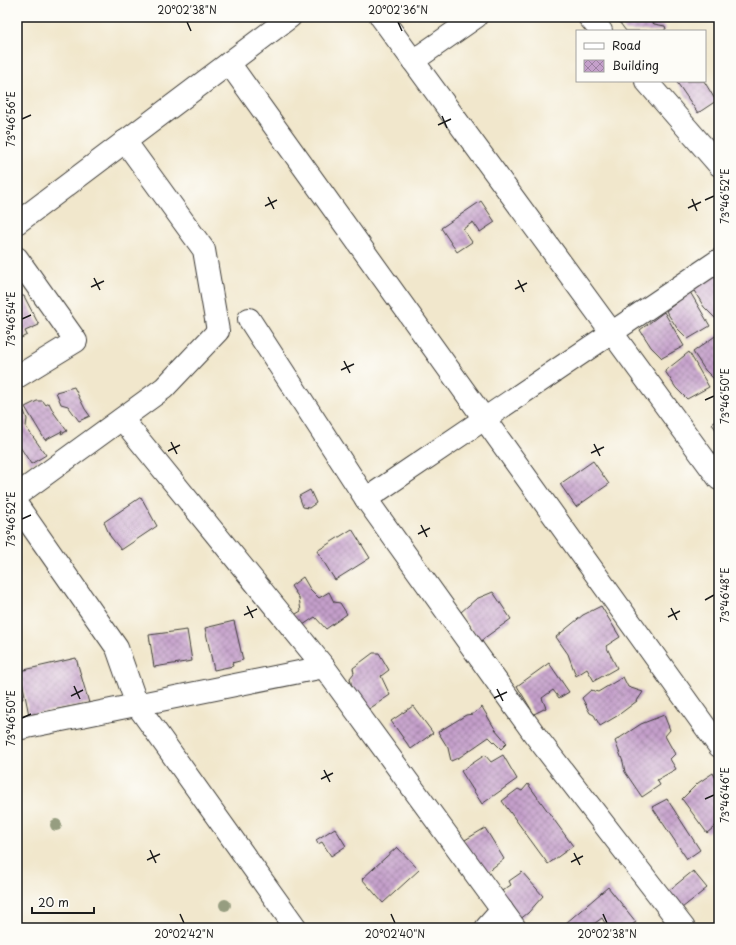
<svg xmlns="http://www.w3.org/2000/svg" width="736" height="945" viewBox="0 0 736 945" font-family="'Playpen Sans',sans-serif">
	<defs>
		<pattern id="building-cross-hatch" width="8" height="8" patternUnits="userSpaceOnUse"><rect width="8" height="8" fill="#c49fca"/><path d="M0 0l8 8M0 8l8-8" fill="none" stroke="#9e81a3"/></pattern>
	</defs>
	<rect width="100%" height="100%" fill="#fdfcf7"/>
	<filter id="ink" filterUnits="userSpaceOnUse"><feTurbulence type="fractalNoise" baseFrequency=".025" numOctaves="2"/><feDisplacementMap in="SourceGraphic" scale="8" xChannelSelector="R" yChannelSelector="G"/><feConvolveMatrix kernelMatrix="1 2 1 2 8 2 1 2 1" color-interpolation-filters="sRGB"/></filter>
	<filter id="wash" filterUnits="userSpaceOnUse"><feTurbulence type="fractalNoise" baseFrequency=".012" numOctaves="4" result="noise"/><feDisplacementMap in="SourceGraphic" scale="16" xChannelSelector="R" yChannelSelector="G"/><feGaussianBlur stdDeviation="0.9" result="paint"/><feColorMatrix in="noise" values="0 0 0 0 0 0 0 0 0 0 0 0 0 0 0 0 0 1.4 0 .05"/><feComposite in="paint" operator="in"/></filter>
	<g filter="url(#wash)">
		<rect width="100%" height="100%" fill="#f1e7cc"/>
		<g id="blocks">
			<!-- building -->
			<g fill="url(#building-cross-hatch)">
				<path d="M609,17H648L654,24L665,26L666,29L663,31H626L620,23Z"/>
				<path d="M676,81H704L716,101L698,113Z"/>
				<path d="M481,201L495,222L480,232L473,222L463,229L472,242L457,252L441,228Z"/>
				<path d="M717,271L719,274V316L715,318L704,307L693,289Z"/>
				<path d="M690,292L710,326L688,339L677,328L666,311Z"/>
				<path d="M17,296H24L39,325L25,331L27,335L17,340Z"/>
				<path d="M664,312L684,346L662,358L651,347L640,330Z"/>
				<path d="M718,334L719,379L716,381L705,370L693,352Z"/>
				<path d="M689,352L709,387L687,399L676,388L665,371Z"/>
				<path d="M74,387L85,409L90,416L79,421L68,406L61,404L56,392Z"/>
				<path d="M37,401H43L46,405L49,403L54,413L67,431L61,434L62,431L45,440L25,407Z"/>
				<path d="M17,406L24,411L27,419L26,427L46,455L31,464L17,442Z"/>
				<path d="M719,419V434L712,424Z"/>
				<path d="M593,461L609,484L576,507L560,484Z"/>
				<path d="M310,490L316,503L309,508L303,507L299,496Z"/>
				<path d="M141,497L157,526L121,550L110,536L104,522Z"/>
				<path d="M352,529L370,558L335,580L317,551Z"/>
				<path d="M303,577L310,589L319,598L329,592L334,602L340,603L347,614L326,629L315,617L300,627L291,617L301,611L299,598L291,586Z"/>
				<path d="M493,592L511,619L483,639L481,644L461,612L476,599Z"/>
				<path d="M601,606L620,637L606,646L617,668L594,681L587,669L576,676L568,654L556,637L583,615Z"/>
				<path d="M234,621L243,660L232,663L233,666L214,670L205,628Z"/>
				<path d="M187,630L192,661L154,667L149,635Z"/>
				<path d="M373,653H379L389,670L381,676L390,695L366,711L352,687L350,678L354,673L353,668Z"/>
				<path d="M76,658L89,703L29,715L20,671Z"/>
				<path d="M549,663L569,692L559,698L553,690L542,698L546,708L534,714L517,686Z"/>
				<path d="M17,676L23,699L17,700Z"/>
				<path d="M623,677L628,687L643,692L637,701L617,716L600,726L594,715L590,713L582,698L591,690L598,692Z"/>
				<path d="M413,706L433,733L411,749L391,721Z"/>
				<path d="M482,707L495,729L507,743L501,749L489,737L460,757L451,761L448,748L438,732L466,715L473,714Z"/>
				<path d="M664,715L670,730L665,736L675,754L670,759L676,769L657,780L660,785L642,797L625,772L623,762L615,741L641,724Z"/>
				<path d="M485,755L491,762L503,755L517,779L482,804L461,771Z"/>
				<path d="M713,773L719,784V823L707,833L682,799L698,783Z"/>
				<path d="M528,784L573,846L548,864L502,801L518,789L522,791Z"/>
				<path d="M667,799L700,850L687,859L652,807Z"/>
				<path d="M335,828L346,846L331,856L322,842L318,844L316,840Z"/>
				<path d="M485,828L504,859L482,876L461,847L465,840Z"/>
				<path d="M397,847L419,870L383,903L362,879Z"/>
				<path d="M693,871L707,888L682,908L667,892Z"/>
				<path d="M522,872L543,896L528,913L519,920L500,892L511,885L509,881Z"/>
				<path d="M608,887L636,922L629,927L630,928H608L602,918L591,926L593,928H570L566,923Z"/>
			</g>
		</g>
	</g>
	<g filter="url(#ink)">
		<use href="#blocks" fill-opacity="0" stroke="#3c3a36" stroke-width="1"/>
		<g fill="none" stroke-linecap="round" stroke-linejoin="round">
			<!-- minor casing -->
			<g stroke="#3c3a36" stroke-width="24">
				<g id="minor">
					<path d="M381,17L719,479"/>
					<path d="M589,17L601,31"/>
					<path d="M413,61L476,17"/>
					<path d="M229,63L719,746"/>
					<path d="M646,81L719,165"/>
					<path d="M17,223L290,17"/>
					<path d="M17,258L76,341L17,377"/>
					<path d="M249,319L366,499L535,735L684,928"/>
					<path d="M122,419L324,667"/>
					<path d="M17,495L164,388L218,331L204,250L125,141"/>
					<path d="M366,499L719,260"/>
					<path d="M17,505L117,648L137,705L296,928"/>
					<path d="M17,729L324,667L515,928"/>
					<path d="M486,928L502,910"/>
				</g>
			</g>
			<!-- minor -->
			<use href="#minor" stroke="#fff" stroke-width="22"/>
		</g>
		<!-- trees -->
		<g fill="#969d80">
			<circle cx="56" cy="825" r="6"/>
			<circle cx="225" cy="905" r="6"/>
		</g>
	</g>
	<!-- ticks -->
	<path fill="none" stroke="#1c1c1c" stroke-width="1.5" d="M187,22L191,31M398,22L402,31M442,116L447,128M22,119L31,115M438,125L451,119M268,197L274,209M692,199L697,211M705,200L714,196M265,206L277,200M688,208L701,202M94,278L100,290M518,280L524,292M91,287L104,281M515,289L527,283M22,319L31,315M344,361L350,373M341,370L354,364M705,400L714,396M171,442L177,454M594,444L600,456M168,451L180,445M591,453L604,447M22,519L31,515M421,525L427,537M418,534L430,528M705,600L714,595M247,606L253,618M671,608L677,620M244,615L257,609M668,617L680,611M74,686L80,699M497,689L503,701M71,696L83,690M494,698L507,692M22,718L31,714M324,770L330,782M321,779L333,773M705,799L714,795M150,850L156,863M574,853L580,865M147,860L160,854M571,862L583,856M180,914L184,923M391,914L395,923M603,914L607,923"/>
	<!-- margin -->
	<rect width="736" height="945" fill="none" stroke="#fdfcf7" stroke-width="44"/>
	<!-- legend -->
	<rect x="576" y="30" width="130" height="52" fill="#fdfcf7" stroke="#a3a29f"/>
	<rect x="584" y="43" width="20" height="6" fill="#ffffff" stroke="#a3a29f"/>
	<text x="612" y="50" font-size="12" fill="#1c1c1c">Road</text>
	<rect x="584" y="60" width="20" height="12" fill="url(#building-cross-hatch)" stroke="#a3a29f"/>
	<text x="612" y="70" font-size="12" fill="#1c1c1c">Building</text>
	<!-- scale -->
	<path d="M32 907v6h62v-6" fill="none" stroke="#1c1c1c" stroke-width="2"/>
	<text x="38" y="907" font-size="12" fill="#1c1c1c" stroke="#fdfcf7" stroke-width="3" paint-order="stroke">20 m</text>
	<rect x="22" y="22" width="692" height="901" fill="none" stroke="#1c1c1c" stroke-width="1.5"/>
	<g font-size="10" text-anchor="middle" fill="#1c1c1c">
		<text x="187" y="14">20°02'38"N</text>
		<text x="398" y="14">20°02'36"N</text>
		<text transform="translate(11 119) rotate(-90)" y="4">73°46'56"E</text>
		<text transform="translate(725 196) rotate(-90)" y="4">73°46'52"E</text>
		<text transform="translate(11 319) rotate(-90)" y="4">73°46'54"E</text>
		<text transform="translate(725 396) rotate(-90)" y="4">73°46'50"E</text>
		<text transform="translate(11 519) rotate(-90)" y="4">73°46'52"E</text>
		<text transform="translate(725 595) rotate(-90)" y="4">73°46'48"E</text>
		<text transform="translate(11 718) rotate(-90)" y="4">73°46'50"E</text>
		<text transform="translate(725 795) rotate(-90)" y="4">73°46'46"E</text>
		<text x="184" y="938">20°02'42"N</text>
		<text x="395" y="938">20°02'40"N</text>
		<text x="607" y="938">20°02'38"N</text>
	</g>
</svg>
